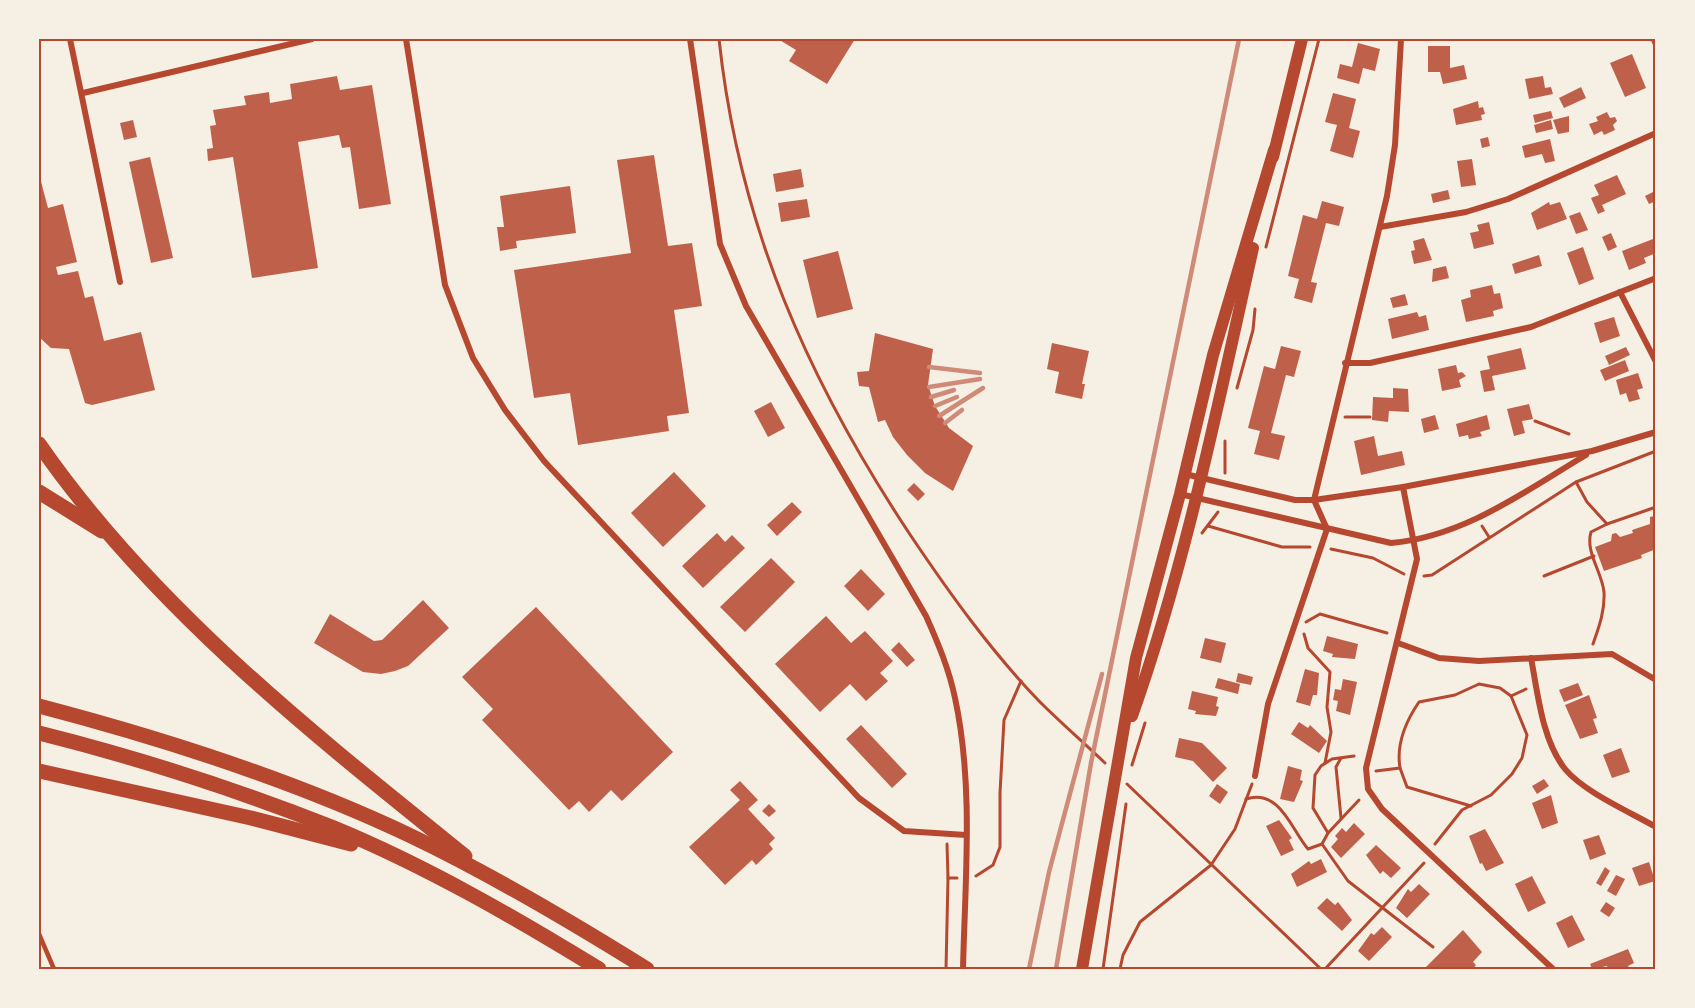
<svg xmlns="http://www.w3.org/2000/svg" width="1695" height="1008" viewBox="0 0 1695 1008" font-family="'Nunito Sans',sans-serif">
	<rect width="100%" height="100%" fill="#f6efe4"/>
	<!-- building -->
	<g fill="#bf614a">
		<path d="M778,39H855L827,84L789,61L796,50Z"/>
		<path d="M1650,39H1656V51Z"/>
		<path d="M1358,43L1380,49L1375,71L1363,68L1359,84L1337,78L1340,64L1352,67Z"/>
		<path d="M1428,46H1450V68L1464,65L1467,79L1443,84L1440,72H1428Z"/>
		<path d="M1632,54L1646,88L1625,97L1610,63Z"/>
		<path d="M337,76L340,90L372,85L391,204L359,209L350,147L342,148L339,135L298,142L318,268L252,278L233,157L208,161L207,149L213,148L210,126L216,125L213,110L246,105L244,96L269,92L270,103L292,99L290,84Z"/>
		<path d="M1543,76L1545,88L1551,87L1553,94L1529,99L1525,79Z"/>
		<path d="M1581,87L1586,98L1564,108L1559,98Z"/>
		<path d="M1333,93L1356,99L1349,128L1360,131L1353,158L1330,151L1337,125L1325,122Z"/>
		<path d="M1478,101L1479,108L1483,107L1485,114L1481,115L1482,120L1456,125L1453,109Z"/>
		<path d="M1551,111L1553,118L1535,123L1533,115Z"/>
		<path d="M1607,112L1610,118L1615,117L1617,121L1613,125L1615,130L1604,135L1602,131L1594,135L1589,124L1598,121L1596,117Z"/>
		<path d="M1569,116V132L1558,134L1553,120Z"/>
		<path d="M133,120L137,137L124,140L120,123Z"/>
		<path d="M1551,120L1553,129L1536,133L1534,125Z"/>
		<path d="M1488,137L1490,146L1482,148L1480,139Z"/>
		<path d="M1550,139L1555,161L1545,163L1542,154L1525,158L1522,146Z"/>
		<path d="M654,155L668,246L692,243L702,306L674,310L689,413L667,416L669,431L578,445L570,393L534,398L514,270L631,253L617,160Z"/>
		<path d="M150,157L173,258L151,263L129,162Z"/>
		<path d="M1472,159L1476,185L1461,187L1457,161Z"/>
		<path d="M801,169L804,187L776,192L773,174Z"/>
		<path d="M39,174L48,208L63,204L77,262L56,267L58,275L78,271L85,298L93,296L104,341L141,332L155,390L92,405L85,403L69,349L51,348L39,337Z"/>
		<path d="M1617,175L1626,194L1602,205L1605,211L1598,214L1591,198L1599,195L1594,185Z"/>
		<path d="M570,186L576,233L516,241L517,248L500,251L497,227H504L500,196Z"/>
		<path d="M1448,190L1450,199L1433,203L1431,194Z"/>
		<path d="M1655,191L1656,201L1649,204L1645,196Z"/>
		<path d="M807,199L810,217L781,222L778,203Z"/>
		<path d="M1322,201L1344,207L1339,226L1326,223L1311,282L1317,283L1312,303L1294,298L1299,279L1288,276L1303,215L1317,219Z"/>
		<path d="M1549,202L1550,205L1560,202L1567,219L1537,230L1531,213Z"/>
		<path d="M1580,212L1588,230L1576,234L1569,216Z"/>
		<path d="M1489,222L1494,244L1474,249L1470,233L1479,231L1477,225Z"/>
		<path d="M1611,233L1617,247L1608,251L1602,237Z"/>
		<path d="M1424,238L1432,260L1414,264L1411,251L1415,250L1413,241Z"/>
		<path d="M1653,239L1656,253L1644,258L1646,263L1629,270L1622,251Z"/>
		<path d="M1583,247L1594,279L1579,285L1567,253Z"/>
		<path d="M838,251L853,309L817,318L803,260Z"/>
		<path d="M1539,255L1542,266L1515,274L1512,264Z"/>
		<path d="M1446,266L1449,278L1432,282L1433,269Z"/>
		<path d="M1492,285L1494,294L1500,293L1503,308L1493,311L1494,316L1466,322L1461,300L1471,297L1470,290Z"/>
		<path d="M1405,294L1408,305L1393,308L1390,298Z"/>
		<path d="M1417,312L1419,317L1426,315L1429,330L1392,339L1388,319Z"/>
		<path d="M1614,317L1620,336L1600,343L1594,323Z"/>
		<path d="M875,333L933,349L928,385L935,406L949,428L973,446L953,491L925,473L907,455L893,437L885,420L878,422L869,387L859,386L857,372L869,371Z"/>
		<path d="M1052,343L1089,351L1082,384H1085L1082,399L1055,393L1059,372L1047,369Z"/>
		<path d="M1281,346L1301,351L1294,377L1286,375L1271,433L1285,436L1279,460L1254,454L1260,431L1248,428L1264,366L1275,369Z"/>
		<path d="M1626,347L1630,355L1609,365L1605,356Z"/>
		<path d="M1521,348L1526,369L1492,376L1495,390L1484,392L1480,371L1490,369L1487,356Z"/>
		<path d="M1625,360L1629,371L1605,381L1600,370Z"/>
		<path d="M1456,365L1458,373L1462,372L1466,376L1459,380L1461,387L1442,391L1438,369Z"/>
		<path d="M1638,373L1643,388L1637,390L1640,399L1629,402L1626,393L1620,395L1616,380Z"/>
		<path d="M1393,388L1408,389L1409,412L1389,411L1388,422L1372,420L1373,397L1393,398Z"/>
		<path d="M771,402L785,428L768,437L754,411Z"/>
		<path d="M1529,404L1533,419L1522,421L1525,433L1514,436L1507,409Z"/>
		<path d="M1435,415L1439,429L1424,433L1421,419Z"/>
		<path d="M1487,415L1490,429L1480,432L1482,436L1469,439L1468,435L1459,437L1456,424Z"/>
		<path d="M1374,436L1378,456L1402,451L1405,465L1361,475L1354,441Z"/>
		<path d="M674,472L706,506L663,547L631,513Z"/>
		<path d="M914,483L925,494L918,501L907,490Z"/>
		<path d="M792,502L802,512L777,536L767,525Z"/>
		<path d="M1654,516L1656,517V549L1641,555L1642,558L1604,571L1595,547L1611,541L1612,534L1616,533L1620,537L1633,533L1632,530L1650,524V517Z"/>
		<path d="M717,533L725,542L732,535L745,548L703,588L682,566Z"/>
		<path d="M771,558L795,582L745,632L720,607Z"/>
		<path d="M861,569L885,594L868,611L844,586Z"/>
		<path d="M423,600L449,628L408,666L395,671L381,674L363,672L314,643L330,614L374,641L382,640Z"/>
		<path d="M536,607L673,752L622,801L611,790L589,812L579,801L569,810L482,720L493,709L462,677Z"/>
		<path d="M826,616L851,643L865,631L893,661L880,673L888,681L866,701L850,684L820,712L775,664Z"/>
		<path d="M1327,636L1358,644L1355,659L1332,657L1333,654L1323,651Z"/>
		<path d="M1205,638L1226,643L1221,663L1200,658Z"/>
		<path d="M899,642L915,660L907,667L891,650Z"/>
		<path d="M1305,669L1319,673L1317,695H1313L1310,706L1296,702Z"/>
		<path d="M1238,673L1253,677L1251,685L1236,682Z"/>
		<path d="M1218,678L1240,684L1238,694L1215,688Z"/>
		<path d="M1343,679L1357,682L1350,715L1336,711L1338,701L1333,700L1335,689L1341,690Z"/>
		<path d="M1578,683L1583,695L1564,702L1559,690Z"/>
		<path d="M1192,691L1218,697L1216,706L1219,707L1216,716L1195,714L1196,711L1188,709Z"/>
		<path d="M1589,695L1597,718L1593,719L1598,733L1580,739L1565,705Z"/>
		<path d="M1299,722L1308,728L1310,725L1327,741L1319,753L1291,734Z"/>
		<path d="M861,725L907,774L892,788L846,739Z"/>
		<path d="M1179,738L1202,743L1227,768L1213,782L1193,761L1175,757Z"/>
		<path d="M1621,748L1630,772L1612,778L1603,755Z"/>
		<path d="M1288,766L1302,770L1300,780L1303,781L1294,802L1280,799Z"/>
		<path d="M1544,779L1549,786L1537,794L1532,786Z"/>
		<path d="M740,781L758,800L748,809L775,838L769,844L773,849L756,865L752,860L725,885L689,847L740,800L730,790Z"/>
		<path d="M1217,784L1228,792L1220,804L1209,796Z"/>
		<path d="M1551,795L1558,823L1542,829L1532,803Z"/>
		<path d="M769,804L776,811L769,817L762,811Z"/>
		<path d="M1279,820L1292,838L1289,840L1294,850L1281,856L1266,826Z"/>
		<path d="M1354,823L1365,834L1341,858L1331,847L1338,839L1335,836L1342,828L1346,832Z"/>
		<path d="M1485,829L1504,863L1486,871L1482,863L1480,864L1469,836Z"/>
		<path d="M1599,835L1606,854L1590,860L1583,840Z"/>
		<path d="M1376,845L1401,868L1391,878L1383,871L1380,874L1366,855Z"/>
		<path d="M1321,859L1327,872L1297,887L1291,874L1309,861L1311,864Z"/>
		<path d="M1649,862L1655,881L1639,886L1632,868Z"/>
		<path d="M1605,867L1610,871L1601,886L1596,883Z"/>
		<path d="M1616,875L1625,879L1616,896L1607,891Z"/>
		<path d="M1532,876L1546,903L1528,912L1515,884Z"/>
		<path d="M1419,884L1430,894L1407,918L1396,908L1408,889L1411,892Z"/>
		<path d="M1327,898L1335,905L1338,902L1352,920L1342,931L1317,908Z"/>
		<path d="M1606,902L1615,908L1609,917L1600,911Z"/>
		<path d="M1572,915L1585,940L1568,948L1556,923Z"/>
		<path d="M1382,927L1392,937L1369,961L1358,951L1371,933L1374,935Z"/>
		<path d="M1463,930L1482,952L1473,962L1476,965L1473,969H1424Z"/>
		<path d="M1628,949L1634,963L1628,966L1630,969H1608L1607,966L1592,969L1590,964Z"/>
	</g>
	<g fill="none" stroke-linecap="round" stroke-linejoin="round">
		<!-- path -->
		<g stroke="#b5482f" stroke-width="3">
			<path d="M719,39C739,226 808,381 911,536C950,594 991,651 1039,701C1060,722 1083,742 1105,763"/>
			<path d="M1266,247L1319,39"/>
			<path d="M1237,388L1253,330L1255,309"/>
			<path d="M1345,417H1370"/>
			<path d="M1535,421L1569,434"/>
			<path d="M1225,441V473"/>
			<path d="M1576,482L1587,502L1607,524L1591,532C1585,552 1602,572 1604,592C1605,611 1599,627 1593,644"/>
			<path d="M1607,524L1656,507"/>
			<path d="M1208,526L1282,547H1310"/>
			<path d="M1482,526L1489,537"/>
			<path d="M1202,533L1218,512"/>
			<path d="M1331,549L1373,558L1404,574"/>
			<path d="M1424,576L1432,575L1576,482L1656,451"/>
			<path d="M1544,576L1594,556"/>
			<path d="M1306,622L1320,614L1387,633"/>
			<path d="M1304,634L1308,648L1330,672L1327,707L1331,732L1325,763"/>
			<path d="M1511,696L1526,689"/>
			<path d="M1341,758L1336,767L1341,818"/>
			<path d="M1132,765L1145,723"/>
			<path d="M1400,768L1407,787L1471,806"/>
			<path d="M1376,771L1400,768C1396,744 1406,721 1419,702L1455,695L1479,684L1500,688L1511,696L1527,735L1522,758L1512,774L1491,795L1462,810L1435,844"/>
			<path d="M1127,784L1321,969"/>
			<path d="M1246,799C1280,788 1292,831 1308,849L1322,844"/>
			<path d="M1359,800L1328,833L1322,844L1348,881L1433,947"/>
			<path d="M1328,833L1313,808L1315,775L1321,766L1332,759L1354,756"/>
			<path d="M947,844L948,878"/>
			<path d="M976,876L993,865L1000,847V793L1004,720L1021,681"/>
			<path d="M946,969L948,878H957"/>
			<path d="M1103,969L1126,804"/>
			<path d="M1120,969L1123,955L1140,922L1211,865L1235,829L1252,784"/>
			<path d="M1325,969L1424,863"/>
		</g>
		<!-- service -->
		<path stroke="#b5482f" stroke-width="4.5" d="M39,934L54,969"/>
		<!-- minor -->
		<g stroke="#b5482f" stroke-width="6">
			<path d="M70,39L120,282"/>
			<path d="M406,39L445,285L473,358L505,410L544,461L859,798L904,831L966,835"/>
			<path d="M690,39L720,244L746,306L926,616C938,643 949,669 955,698C974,786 965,880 963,969"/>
			<path d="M83,93L312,39"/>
			<path d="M1380,227L1466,212L1508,199L1656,133"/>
			<path d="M1620,292L1656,362"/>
			<path d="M1345,363H1370L1531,327L1656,278"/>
			<path d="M1185,474L1295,500H1314L1403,487L1592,451L1656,432"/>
			<path d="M1403,487L1417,559L1366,768L1368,789L1382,809L1553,969"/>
			<path d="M1180,494L1391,543C1464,537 1525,491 1586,455"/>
			<path d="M1398,643L1439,658L1479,661L1612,654L1656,680"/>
			<path d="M1531,658C1538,694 1542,740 1565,769C1584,792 1630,812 1656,827"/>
			<path d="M1255,776L1268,704L1327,529L1314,500L1387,196L1395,145L1401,39"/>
		</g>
		<!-- secondary -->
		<g stroke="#b5482f" stroke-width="12">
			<path d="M1273,157L1302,39"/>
			<path d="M1132,716C1186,564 1218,404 1253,248"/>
			<path d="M1082,969L1136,658L1180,494L1213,355L1274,150"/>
		</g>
		<!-- motorway -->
		<g stroke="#b5482f" stroke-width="15">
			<path d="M39,444C152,607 312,733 465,856"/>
			<path d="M39,492L102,531"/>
			<path d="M39,706C165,739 291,779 409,835C491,874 570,921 647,969"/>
			<path d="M39,733C139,758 238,790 334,828C426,866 514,917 599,969"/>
			<path d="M39,771L251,818L351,844"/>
		</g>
		<!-- rail -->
		<g stroke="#cf8b77" stroke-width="4.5">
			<path d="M929,367L980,373"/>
			<path d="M929,387L980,379"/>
			<path d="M931,397L954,390"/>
			<path d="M935,406L957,397"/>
			<path d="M939,416L983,388"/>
			<path d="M945,423L962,410"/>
			<path d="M1029,969L1049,872L1102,674"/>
			<path d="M1056,969L1091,763L1239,39"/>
		</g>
	</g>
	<!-- border -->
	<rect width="1695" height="1008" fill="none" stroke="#f6efe4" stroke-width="81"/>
	<rect x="40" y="40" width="1614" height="928" fill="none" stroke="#b5482f" stroke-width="2"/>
</svg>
